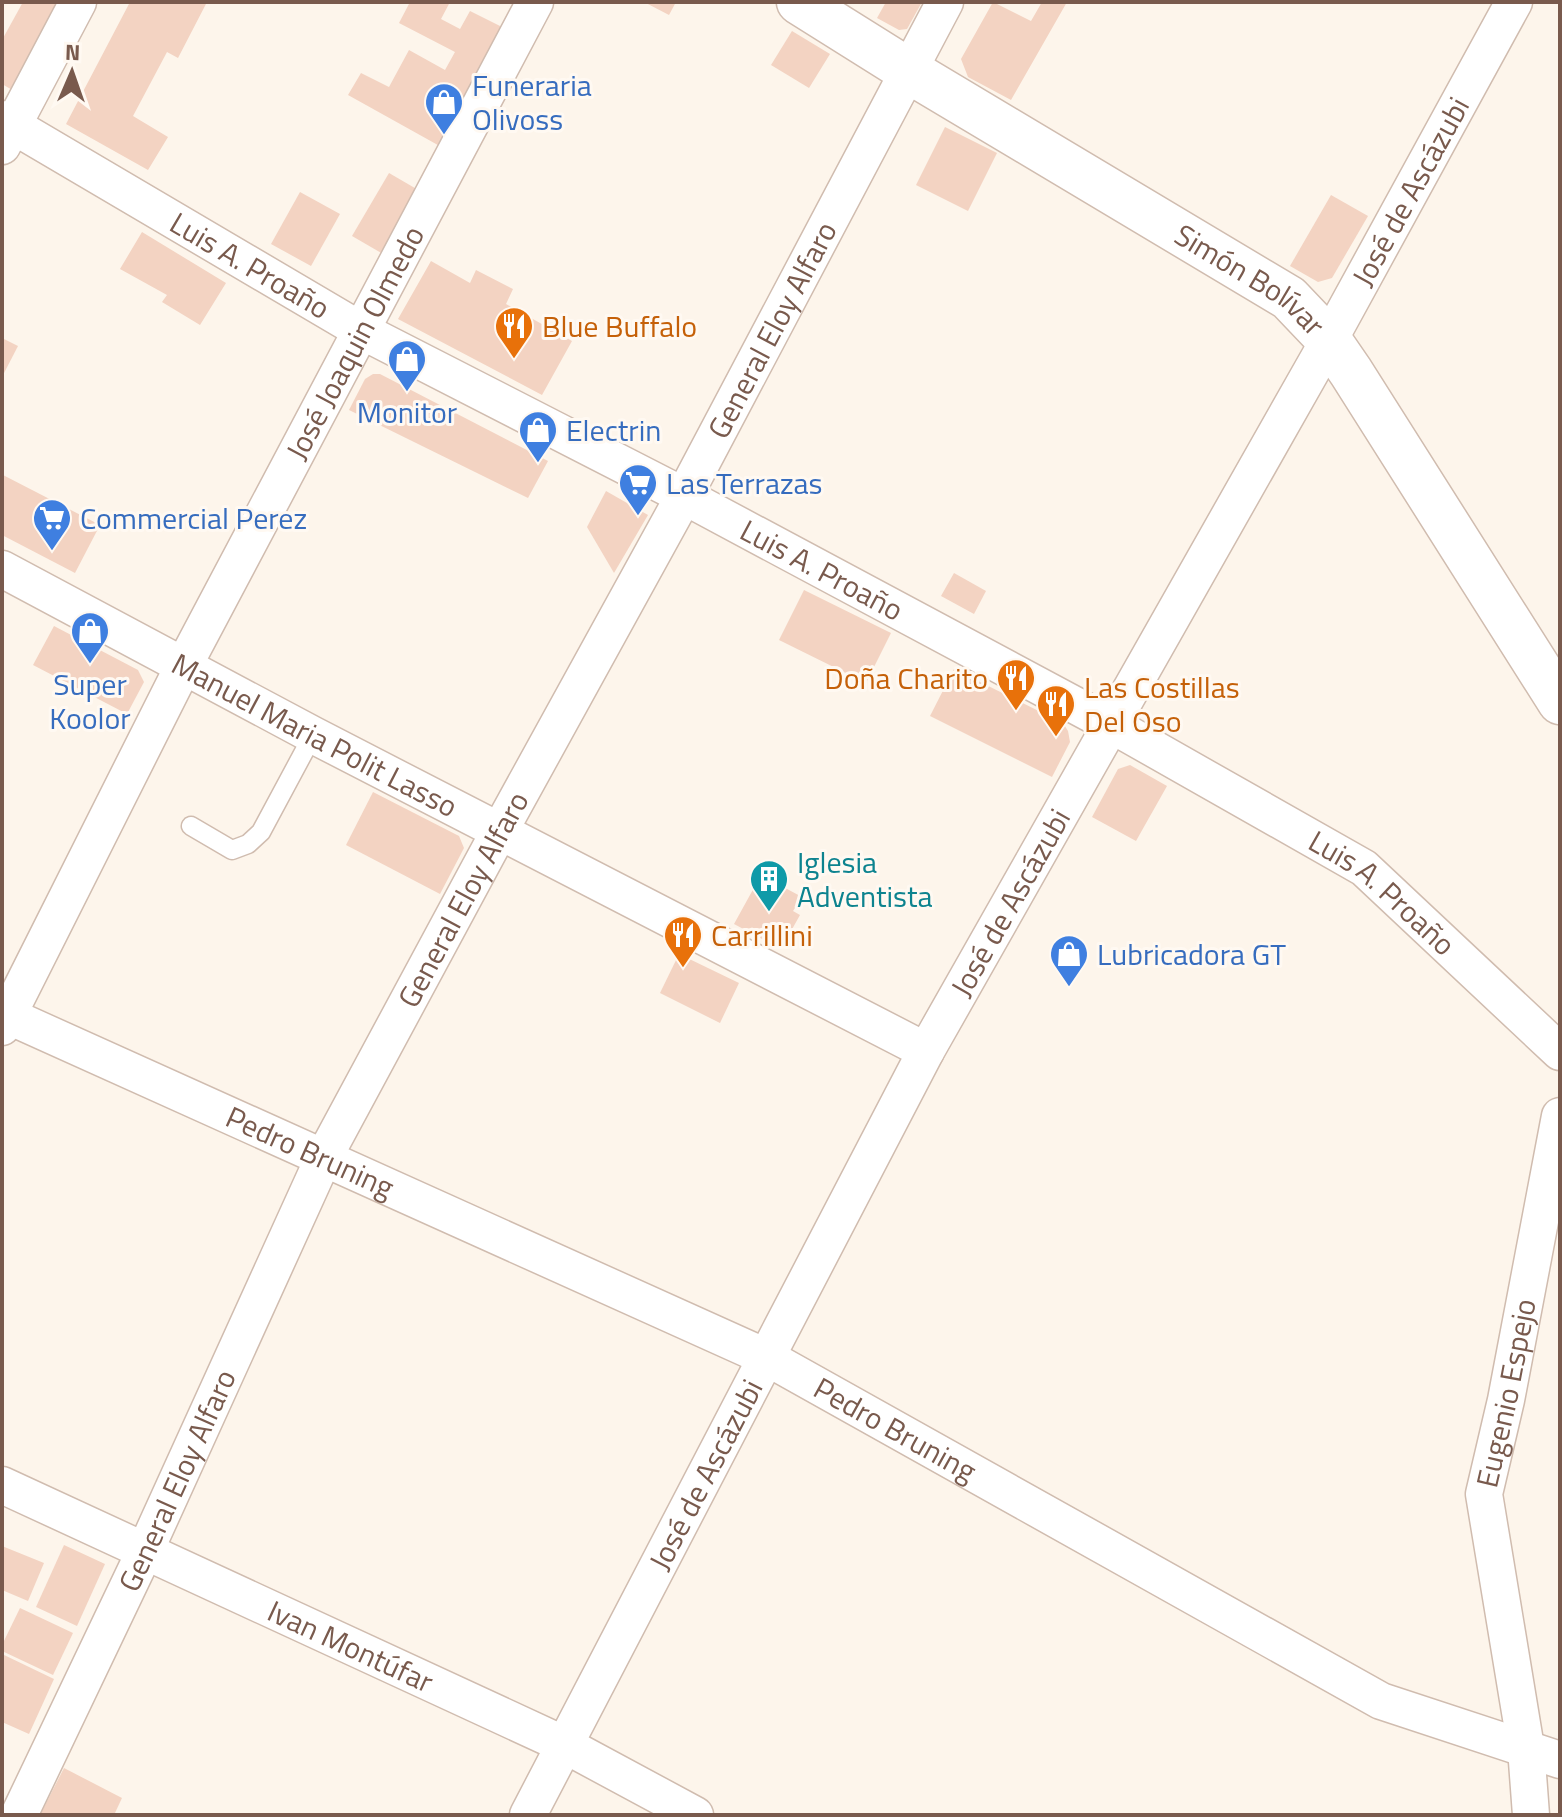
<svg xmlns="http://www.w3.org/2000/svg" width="1562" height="1817" viewBox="0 0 1562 1817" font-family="'Titillium Web',sans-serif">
	<rect width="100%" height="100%" fill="#fdf5eb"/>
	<!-- building -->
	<g fill="#f3d3c2">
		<path d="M23,2H64L14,91L2,84V40Z"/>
		<path d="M130,2H207L178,58L167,52L133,116L168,137L148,170L66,124Z"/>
		<path d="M410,2H450L441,19L460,29L470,11L506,29L445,149L348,95L361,73L389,87L409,50L445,70L455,52L399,23Z"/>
		<path d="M644,2H676L669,15Z"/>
		<path d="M886,2H922L907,29L899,30L877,18Z"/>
		<path d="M993,2L1031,21L1042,2H1067L1011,100L968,77L961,59Z"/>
		<path d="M792,31L830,54L809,88L771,65Z"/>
		<path d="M945,127L997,153L968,211L916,185Z"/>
		<path d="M389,173L420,191L383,254L352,236Z"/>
		<path d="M300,192L340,214L311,266L271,244Z"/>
		<path d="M1331,195L1368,216L1332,278L1318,282L1290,266Z"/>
		<path d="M142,232L226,283L200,325L162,302L167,295L120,269Z"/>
		<path d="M431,261L470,283L476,270L513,289L506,304L572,341L542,395L398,319Z"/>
		<path d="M2,338L18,346L2,377Z"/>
		<path d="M373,374H380L548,461L528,498L349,410L365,379Z"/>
		<path d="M3,475L100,525L75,573L2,535Z"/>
		<path d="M606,491L648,515L614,573L587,527Z"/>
		<path d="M954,573L986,591L974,614L941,596Z"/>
		<path d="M804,590L891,633L866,683L779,640Z"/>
		<path d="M54,626L138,670L144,682L127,714L33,665Z"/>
		<path d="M954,669L1063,723L1068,731L1070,742L1052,777L930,716Z"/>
		<path d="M1130,765L1167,786L1136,841L1092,817L1118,769Z"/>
		<path d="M373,792L459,836L464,848L440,894L346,845Z"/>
		<path d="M761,875L802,897L793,911L800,915L781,949L734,924Z"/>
		<path d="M679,954L739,983L720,1023L660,993Z"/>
		<path d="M64,1545L105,1564L77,1626L36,1607Z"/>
		<path d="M2,1546L44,1563L28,1601L2,1590Z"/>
		<path d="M20,1608L73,1633L53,1675L2,1651V1645Z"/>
		<path d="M2,1654L54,1679L29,1734L2,1722Z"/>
		<path d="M64,1768L122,1798L114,1815H40Z"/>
	</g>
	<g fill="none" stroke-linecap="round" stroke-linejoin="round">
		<!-- service casing -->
		<g stroke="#d0bcaf" stroke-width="21">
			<path id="service" d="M191,826L232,850L248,844L261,832L313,735"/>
		</g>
		<!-- minor casing -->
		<g stroke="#d0bcaf" stroke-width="39">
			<g id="minor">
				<path id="s1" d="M2,119L362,331L684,496L1112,725L1364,868L1560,1052"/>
				<path d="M2,146L78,2"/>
				<path id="s2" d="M2,569L313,735L926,1051"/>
				<path id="s3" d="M2,1013L768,1358L1381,1701L1560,1760"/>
				<path id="s4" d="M2,1027L183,667L535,2"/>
				<path id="s5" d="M2,1485L565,1745L695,1815"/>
				<path id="s6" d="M19,1815L145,1551L324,1157L499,832L684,496L945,2"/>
				<path id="s7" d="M528,1815L926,1051L1329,340L1514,2"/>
				<path id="s8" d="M1531,1815L1526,1748L1484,1494L1506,1400L1560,1116"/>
			</g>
		</g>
		<!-- tertiary casing -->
		<g stroke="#d0bcaf" stroke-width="47">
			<g id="tertiary">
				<path id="s9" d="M799,2L909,71L1289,298L1329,340L1351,372L1560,702"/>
			</g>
		</g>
		<!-- service -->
		<use href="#service" stroke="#fff" stroke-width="18"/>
		<!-- minor -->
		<use href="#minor" stroke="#fff" stroke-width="36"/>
		<!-- tertiary -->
		<use href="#tertiary" stroke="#fff" stroke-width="44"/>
	</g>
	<!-- icons -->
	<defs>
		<g id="shop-pin" transform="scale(2)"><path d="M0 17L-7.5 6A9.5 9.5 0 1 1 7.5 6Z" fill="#3f7fe0" stroke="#fff9f2"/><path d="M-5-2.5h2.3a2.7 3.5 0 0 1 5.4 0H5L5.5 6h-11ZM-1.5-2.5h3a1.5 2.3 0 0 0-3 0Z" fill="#fff"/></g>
		<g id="restaurant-pin" transform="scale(2)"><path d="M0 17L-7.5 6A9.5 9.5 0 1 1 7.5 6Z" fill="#e8710a" stroke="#fff9f2"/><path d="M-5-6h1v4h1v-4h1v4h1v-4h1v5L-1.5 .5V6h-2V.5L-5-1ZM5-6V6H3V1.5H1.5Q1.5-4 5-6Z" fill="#fff"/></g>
		<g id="supermarket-pin" transform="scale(2)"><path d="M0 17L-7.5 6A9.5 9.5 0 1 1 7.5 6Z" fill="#3f7fe0" stroke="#fff9f2"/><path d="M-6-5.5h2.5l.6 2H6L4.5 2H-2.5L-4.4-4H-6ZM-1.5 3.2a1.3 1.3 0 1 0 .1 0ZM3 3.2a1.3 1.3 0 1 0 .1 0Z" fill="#fff"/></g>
		<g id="building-pin" transform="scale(2)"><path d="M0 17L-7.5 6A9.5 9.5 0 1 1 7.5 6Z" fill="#0f9aa8" stroke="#fff9f2"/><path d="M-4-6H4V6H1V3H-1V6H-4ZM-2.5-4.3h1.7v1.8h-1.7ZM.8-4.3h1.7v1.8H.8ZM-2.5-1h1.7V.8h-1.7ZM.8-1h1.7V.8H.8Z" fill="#fff"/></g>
	</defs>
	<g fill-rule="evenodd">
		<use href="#shop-pin" x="444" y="102"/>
		<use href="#restaurant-pin" x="514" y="326"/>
		<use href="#shop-pin" x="407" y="359"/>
		<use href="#shop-pin" x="538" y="430"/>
		<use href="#supermarket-pin" x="638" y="483"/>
		<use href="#supermarket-pin" x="52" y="518"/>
		<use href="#shop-pin" x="90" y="631"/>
		<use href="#restaurant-pin" x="1016" y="678"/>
		<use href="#restaurant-pin" x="1056" y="704"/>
		<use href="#building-pin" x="769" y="879"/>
		<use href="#restaurant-pin" x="683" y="935"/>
		<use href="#shop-pin" x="1069" y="954"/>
	</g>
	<g text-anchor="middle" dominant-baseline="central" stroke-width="6" stroke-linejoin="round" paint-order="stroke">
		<!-- shop labels -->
		<g font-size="30" fill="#366cbe" stroke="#fff9f2" text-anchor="start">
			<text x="472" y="85">Funeraria<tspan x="472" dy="34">Olivoss</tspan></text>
			<text x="407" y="412" text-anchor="middle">Monitor</text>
			<text x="566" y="430">Electrin</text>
			<text x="666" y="483">Las Terrazas</text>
			<text x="80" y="518">Commercial Perez</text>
			<text x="90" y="684" text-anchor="middle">Super<tspan x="90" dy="34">Koolor</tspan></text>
			<text x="1097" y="954">Lubricadora GT</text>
		</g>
		<!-- street labels -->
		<g font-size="30" fill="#795a4d" stroke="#fff9f2">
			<text stroke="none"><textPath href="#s7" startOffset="1848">José de Ascázubi</textPath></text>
			<text stroke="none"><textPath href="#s1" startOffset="288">Luis A. Proaño</textPath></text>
			<text stroke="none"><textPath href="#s9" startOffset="530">Simón Bolívar</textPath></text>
			<text stroke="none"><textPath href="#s6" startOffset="1666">General Eloy Alfaro</textPath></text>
			<text stroke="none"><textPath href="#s4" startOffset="770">José Joaquin Olmedo</textPath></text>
			<text stroke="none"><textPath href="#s1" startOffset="936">Luis A. Proaño</textPath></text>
			<text stroke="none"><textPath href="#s2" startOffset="354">Manuel Maria Polit Lasso</textPath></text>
			<text stroke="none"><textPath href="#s1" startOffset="1584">Luis A. Proaño</textPath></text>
			<text stroke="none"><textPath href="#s6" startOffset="1018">General Eloy Alfaro</textPath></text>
			<text stroke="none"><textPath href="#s7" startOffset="1032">José de Ascázubi</textPath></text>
			<text stroke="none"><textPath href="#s3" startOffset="338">Pedro Bruning</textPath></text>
			<text stroke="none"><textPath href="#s8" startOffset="428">Eugenio Espejo</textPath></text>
			<text stroke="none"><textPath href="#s3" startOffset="986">Pedro Bruning</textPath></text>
			<text stroke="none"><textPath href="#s7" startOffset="384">José de Ascázubi</textPath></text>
			<text stroke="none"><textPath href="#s6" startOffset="370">General Eloy Alfaro</textPath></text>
			<text stroke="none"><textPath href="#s5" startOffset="384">Ivan Montúfar</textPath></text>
		</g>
		<!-- food labels -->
		<g font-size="30" fill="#c56008" stroke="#fff9f2" text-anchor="start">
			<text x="542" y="326">Blue Buffalo</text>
			<text x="988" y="678" text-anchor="end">Doña Charito</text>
			<text x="1084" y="687">Las Costillas<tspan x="1084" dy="34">Del Oso</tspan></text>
			<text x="711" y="935">Carrillini</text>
		</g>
		<!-- culture labels -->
		<g font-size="30" fill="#0d838f" stroke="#fff9f2" text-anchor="start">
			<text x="797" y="862">Iglesia<tspan x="797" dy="34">Adventista</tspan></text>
		</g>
	</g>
	<!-- border -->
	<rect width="1562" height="1817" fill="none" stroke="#795a4d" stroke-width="8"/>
	<!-- north arrow -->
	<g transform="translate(72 72) rotate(2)" stroke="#fff9f2" stroke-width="6" paint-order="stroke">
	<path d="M0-6L14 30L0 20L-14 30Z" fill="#795a4d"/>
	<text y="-12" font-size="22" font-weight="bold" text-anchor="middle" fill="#795a4d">N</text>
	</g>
</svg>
